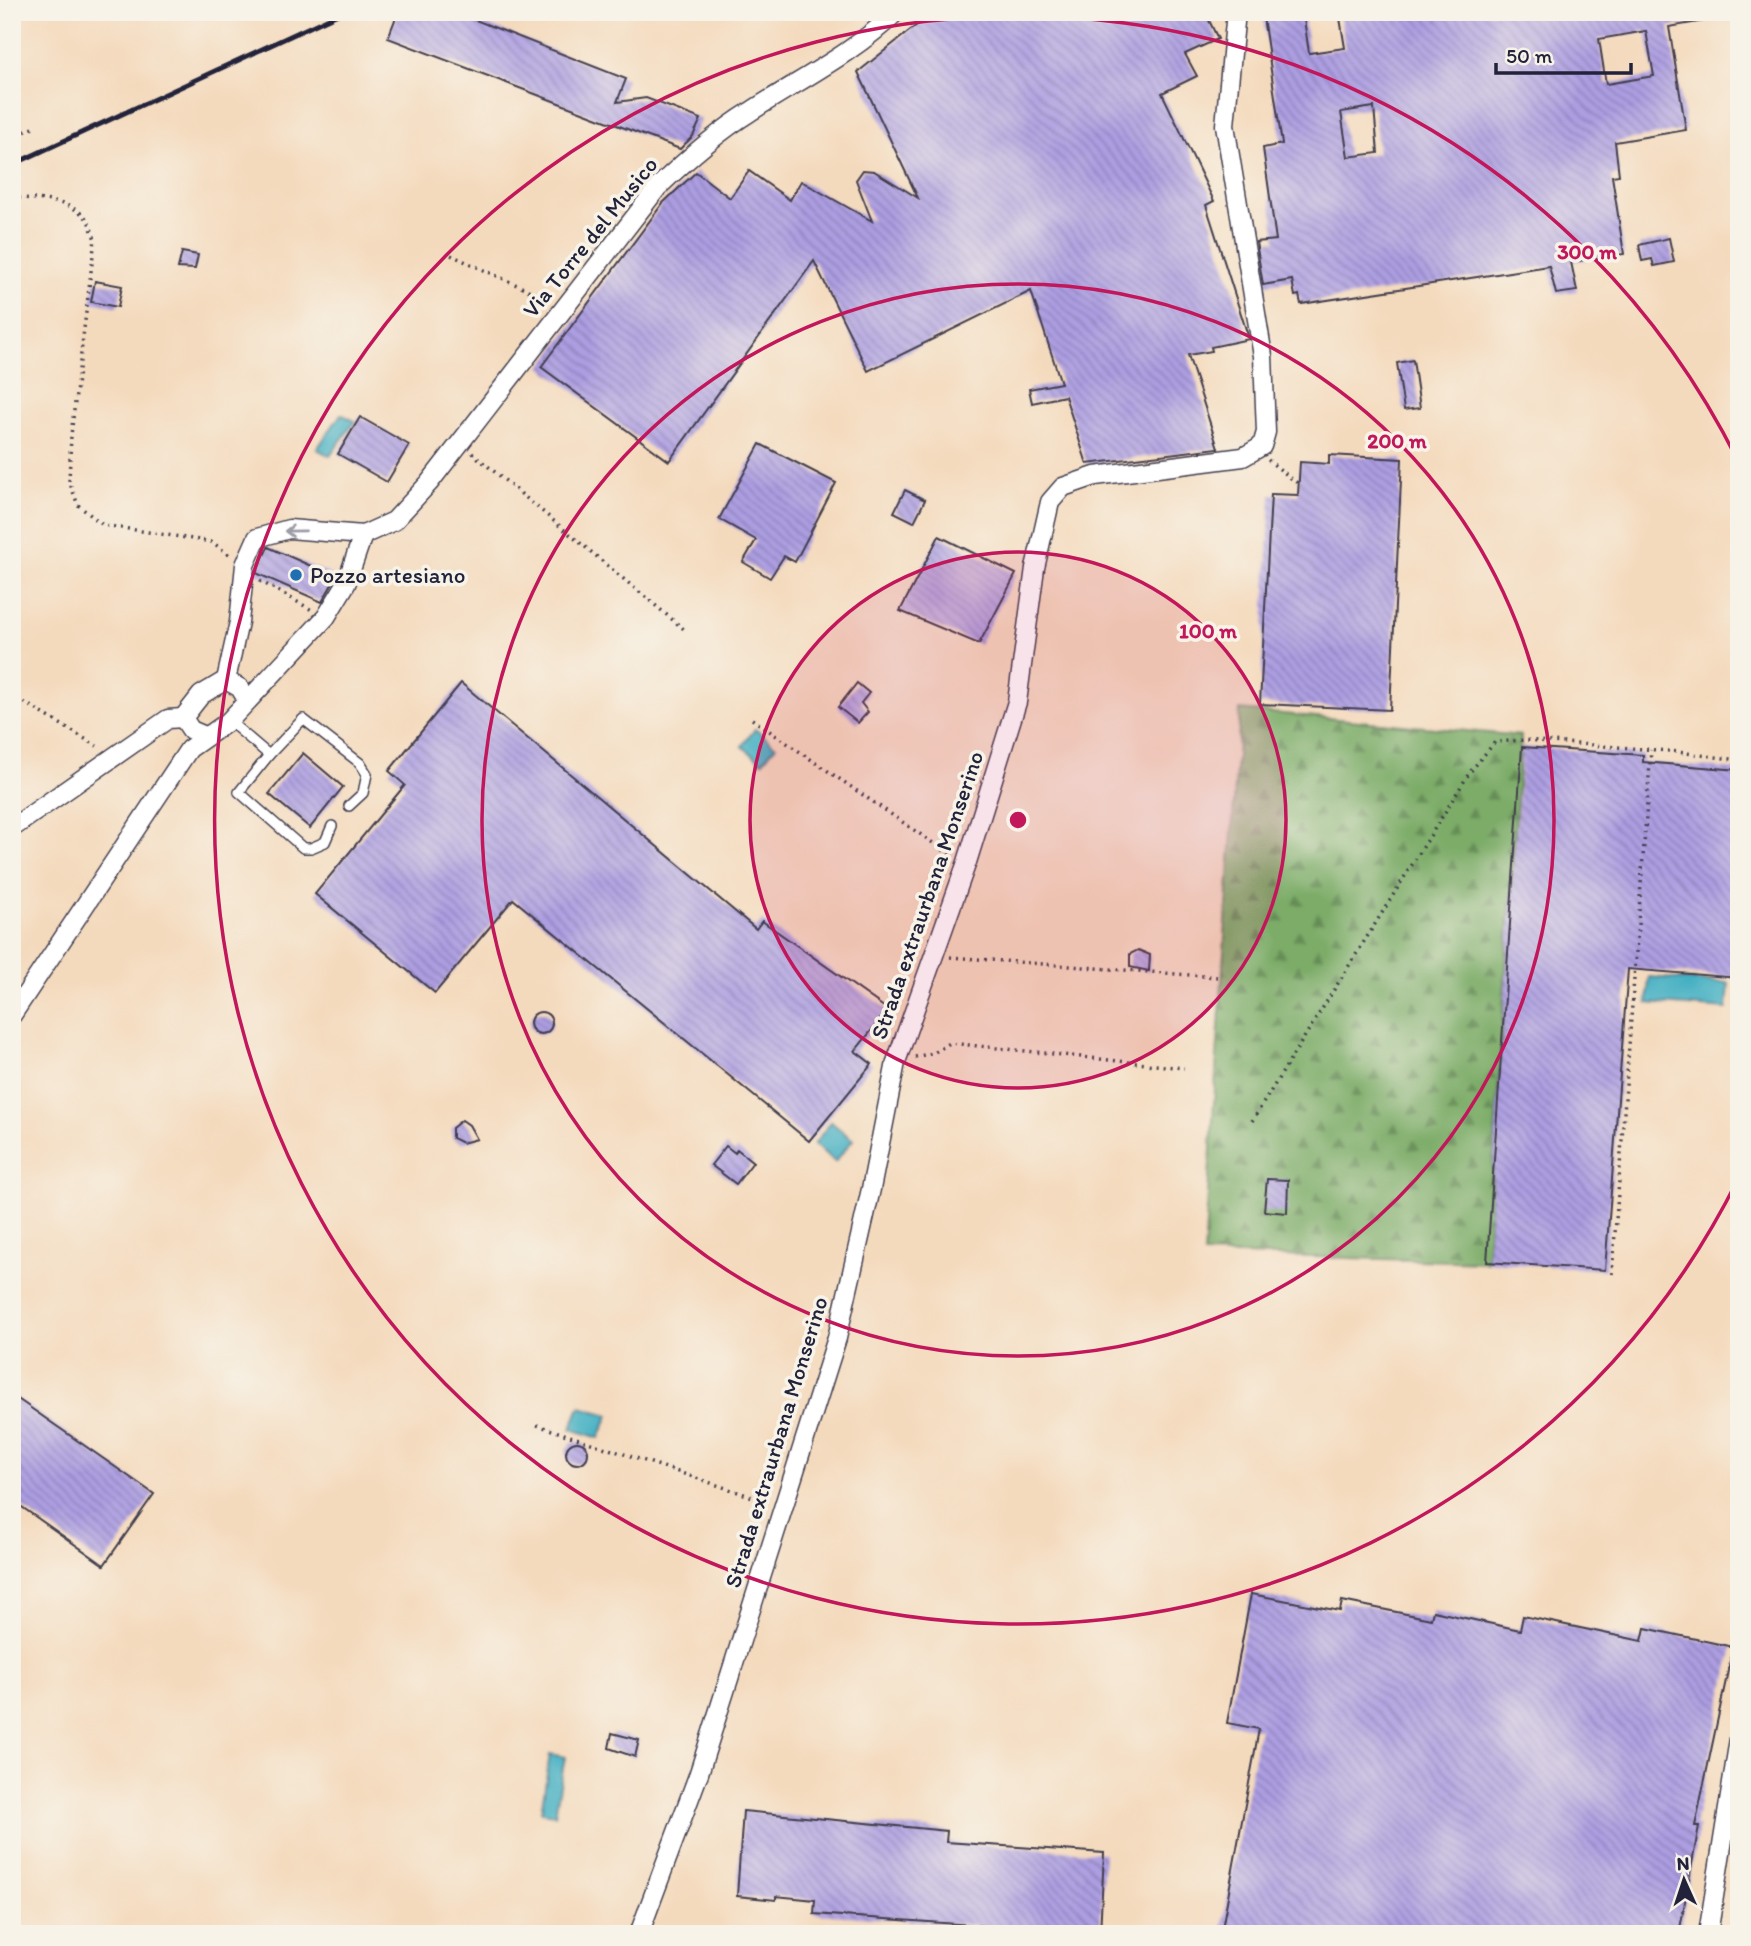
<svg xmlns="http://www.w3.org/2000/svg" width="1751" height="1946" viewBox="0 0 1751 1946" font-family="Itim,sans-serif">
	<defs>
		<pattern id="forest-firs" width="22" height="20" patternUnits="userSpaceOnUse" patternTransform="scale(1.75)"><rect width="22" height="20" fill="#7cac67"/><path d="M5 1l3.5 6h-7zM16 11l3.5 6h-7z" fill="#658c56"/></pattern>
		<pattern id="building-back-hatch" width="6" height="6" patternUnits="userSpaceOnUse" patternTransform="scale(1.75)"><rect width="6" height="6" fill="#ad9ee2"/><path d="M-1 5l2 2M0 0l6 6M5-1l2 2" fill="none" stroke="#8c80b8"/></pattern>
	</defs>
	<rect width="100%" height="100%" fill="#f7f3e8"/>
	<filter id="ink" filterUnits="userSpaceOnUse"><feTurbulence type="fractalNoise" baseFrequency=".0143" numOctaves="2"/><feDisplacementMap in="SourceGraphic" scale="14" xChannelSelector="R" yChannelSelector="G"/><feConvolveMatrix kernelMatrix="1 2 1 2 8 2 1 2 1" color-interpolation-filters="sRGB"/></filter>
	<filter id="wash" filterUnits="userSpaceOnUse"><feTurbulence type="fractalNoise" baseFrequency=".00686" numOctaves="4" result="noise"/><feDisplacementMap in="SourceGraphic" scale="28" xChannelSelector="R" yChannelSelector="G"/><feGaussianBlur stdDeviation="1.57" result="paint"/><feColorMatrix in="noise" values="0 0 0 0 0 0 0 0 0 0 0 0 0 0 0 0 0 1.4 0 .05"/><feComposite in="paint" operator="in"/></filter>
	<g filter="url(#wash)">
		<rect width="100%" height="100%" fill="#f4dabd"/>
		<!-- forest -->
		<path fill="url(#forest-firs)" stroke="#4f6751" stroke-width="2" d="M1240,710L1521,736L1487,1262L1204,1254Z"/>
		<!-- water -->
		<g fill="#45b0c3" stroke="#34697f" stroke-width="2">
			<path d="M341,414L355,421L330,456L317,449Z"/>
			<path d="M755,729L776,746L762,762L742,746Z"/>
			<path d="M1649,977L1729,983L1727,1009L1647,1003Z"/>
			<path d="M831,1122L853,1140L835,1162L814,1144Z"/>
			<path d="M580,1407L609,1415L599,1438L571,1429Z"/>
			<path d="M550,1754L565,1757L555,1814L541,1812Z"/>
		</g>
		<g id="blocks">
			<!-- building -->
			<g fill="url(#building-back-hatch)" fill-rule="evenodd">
				<path d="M398,12H455L626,79L617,102L646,98L701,119L693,136L680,149L388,38Z"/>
				<path d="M933,12H1205L1218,39L1185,54L1197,76L1162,93L1214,201L1206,205L1249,339L1211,347L1212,351L1188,355L1218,448L1087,464L1065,396L1032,403L1029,389L1061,383L1031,291L868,371L814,261L669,461L541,367L663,203L696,172L730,198L749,171L790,200L801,181L872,221L856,180L863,170L874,171L918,198L858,72Z"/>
				<path d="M1303,12L1309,53L1345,48L1339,12H1709L1710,20L1669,27L1686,130L1615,142L1619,175L1612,176L1624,254L1571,262L1577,291L1556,294L1549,266L1301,304L1299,295L1295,296L1292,280L1263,285L1256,242L1276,240L1263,148L1282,144L1263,17ZM1646,31L1654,76L1606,84L1599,39ZM1374,107L1378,153L1348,157L1341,112Z"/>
				<path d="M1669,238L1674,262L1654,266L1652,259L1642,261L1639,245Z"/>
				<path d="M182,252L198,255L195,269L178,268Z"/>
				<path d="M95,281L122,286L118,307L91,302Z"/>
				<path d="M1413,360L1420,408L1404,410L1397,363Z"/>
				<path d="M360,417L409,445L387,482L338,454Z"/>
				<path d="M760,444L836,483L795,562L784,556L770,578L743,562L756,540L719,519Z"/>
				<path d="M1329,455L1402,459L1390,710L1260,704L1271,494L1298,495L1300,462L1329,464Z"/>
				<path d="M905,490L925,500L914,522L894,512Z"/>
				<path d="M939,536L1016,574L979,644L900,611Z"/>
				<path d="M268,547L336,577L322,602L256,573Z"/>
				<path d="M461,683L756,929L762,921L888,1010L855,1051L872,1064L809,1141L513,899L435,993L315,894L405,785L389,771Z"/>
				<path d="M857,683L869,693L861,703L868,712L858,723L838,707Z"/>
				<path d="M1522,747L1643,755V762L1739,770V978L1628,969L1605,1270L1487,1262Z"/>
				<path d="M303,753L343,787L310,828L269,794Z"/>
				<path d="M1138,950L1150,955L1149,971L1130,967V954Z"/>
				<circle cx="541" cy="1023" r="11"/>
				<path d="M462,1120L469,1125L477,1139L462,1143L452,1138V1128Z"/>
				<path d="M726,1146L735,1153L737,1149L753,1162L736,1184L711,1165Z"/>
				<path d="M1267,1179L1288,1180L1287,1213L1264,1211Z"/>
				<path d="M12,1395L154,1494L104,1565L12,1500Z"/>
				<circle cx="577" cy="1453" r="11"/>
				<path d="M1251,1594L1340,1611L1342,1601L1431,1619L1433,1611L1520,1630L1523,1616L1642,1641L1645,1628L1733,1647L1695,1826H1699L1679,1934H1221L1259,1729L1227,1723Z"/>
				<path d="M612,1733L639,1740L635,1757L609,1748Z"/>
				<path d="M743,1811L947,1831L946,1842L1104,1853L1100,1934L814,1914L815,1900L776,1896V1900L737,1896Z"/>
			</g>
		</g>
	</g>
	<g filter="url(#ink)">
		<use href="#blocks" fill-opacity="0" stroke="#423e4e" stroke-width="2"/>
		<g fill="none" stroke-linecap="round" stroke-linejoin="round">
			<!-- service casing -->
			<g stroke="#423e4e" stroke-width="12">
				<g id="service">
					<path d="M229,721L269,755L303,719L360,763L367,774L363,793L349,806"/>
					<path d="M269,755L239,792L303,848H311L325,842L332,826"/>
				</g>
			</g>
			<!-- minor casing -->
			<g stroke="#423e4e" stroke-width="21">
				<g id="minor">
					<path d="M226,680L239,622L245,565L257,538L289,529L363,535L394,521L429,483L658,187C686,160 716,133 750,112C799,80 854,53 896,12"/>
					<path d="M205,736L191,730L183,718L201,695L226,680L240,688L247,700"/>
					<path d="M12,828L168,719L183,718"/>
					<path d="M12,1015L189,749L229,721L326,617L346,584L363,535"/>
					<path d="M639,1934L699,1773L837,1338L871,1189L896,1062L967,862L1017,702L1035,568L1050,502L1063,487L1095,476L1243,457L1262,446L1266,432L1263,356L1225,125L1236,12"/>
					<path d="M1708,1934L1739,1739"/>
				</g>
			</g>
			<!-- path -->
			<g stroke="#423e4e" stroke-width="3.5" stroke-dasharray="2 5" stroke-linecap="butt">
				<path d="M12,137L36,127"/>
				<path d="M12,198C34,198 71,200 86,218C90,223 92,232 95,239L71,435L69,481L78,505L103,525L212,542L231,556"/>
				<path d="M451,255L550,300"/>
				<path d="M472,453L685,630"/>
				<path d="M1268,460L1301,486"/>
				<path d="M260,581L312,610"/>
				<path d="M12,695L97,746"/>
				<path d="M752,719L952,856"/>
				<path d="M950,957L1217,977"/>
				<path d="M915,1057L933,1053L950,1043L1184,1068"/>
				<path d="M1252,1121L1470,772L1495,742L1525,740L1670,751L1739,760"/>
				<path d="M1612,1274L1651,750"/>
				<path d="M537,1425L768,1502"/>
			</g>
			<!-- service -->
			<use href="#service" stroke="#fff" stroke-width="9"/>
			<!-- minor -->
			<use href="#minor" stroke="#fff" stroke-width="18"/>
			<!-- rail -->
			<path stroke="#22223b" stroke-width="5" d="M12,165L342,12"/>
		</g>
		<!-- one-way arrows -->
		<defs><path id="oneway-shaft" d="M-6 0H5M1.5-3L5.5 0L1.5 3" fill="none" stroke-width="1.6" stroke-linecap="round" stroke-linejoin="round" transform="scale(1.75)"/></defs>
		<use stroke="#9c9ca7" href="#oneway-shaft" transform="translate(295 531) rotate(179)"/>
	</g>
	<!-- distance rings -->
	<circle cx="1018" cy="820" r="268" fill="#c2185b" fill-opacity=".12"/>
	<g fill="none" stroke="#c2185b" stroke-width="3.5">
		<circle cx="1018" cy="820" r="268"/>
		<circle cx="1018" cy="820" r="536"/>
		<path d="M1738 1179A804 804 0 1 1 1738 461"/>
	</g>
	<!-- markers -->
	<circle fill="#1f6fb2" stroke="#f7f3e8" stroke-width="2.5" cx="296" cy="575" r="7"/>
	<g text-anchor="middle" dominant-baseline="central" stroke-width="7" stroke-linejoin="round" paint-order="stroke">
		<!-- street labels -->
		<g font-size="23" fill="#22223b" stroke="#f7f3e8">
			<text transform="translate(590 237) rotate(-51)">Via Torre del Musico</text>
			<text transform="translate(927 895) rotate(-71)">Strada extraurbana Monserino</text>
			<text transform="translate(776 1442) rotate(-73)">Strada extraurbana Monserino</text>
		</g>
		<!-- poi labels -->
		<g font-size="23" fill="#22223b" stroke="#f7f3e8" text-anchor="start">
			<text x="310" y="575">Pozzo artesiano</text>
		</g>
	</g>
	<circle cx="1018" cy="820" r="10" fill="#c2185b" stroke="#f7f3e8" stroke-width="3.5"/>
	<g font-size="21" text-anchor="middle" font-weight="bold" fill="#c2185b" stroke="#f7f3e8" stroke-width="7" stroke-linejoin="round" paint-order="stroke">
		<text x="1587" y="259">300 m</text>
		<text x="1397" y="448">200 m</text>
		<text x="1208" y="638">100 m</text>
	</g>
	<!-- margin -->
	<rect width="1751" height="1946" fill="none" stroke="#f7f3e8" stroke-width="42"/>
	<!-- north arrow -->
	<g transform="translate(1684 1880) rotate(357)" stroke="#f7f3e8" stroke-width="5" paint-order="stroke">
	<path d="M0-5L12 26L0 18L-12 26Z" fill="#22223b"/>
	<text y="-10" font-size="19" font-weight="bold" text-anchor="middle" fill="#22223b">N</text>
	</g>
	<!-- scale -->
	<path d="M1496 63v10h135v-10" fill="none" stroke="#22223b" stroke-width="3.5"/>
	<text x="1506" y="63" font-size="21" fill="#22223b" stroke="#f7f3e8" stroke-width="5" paint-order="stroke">50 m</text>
</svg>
